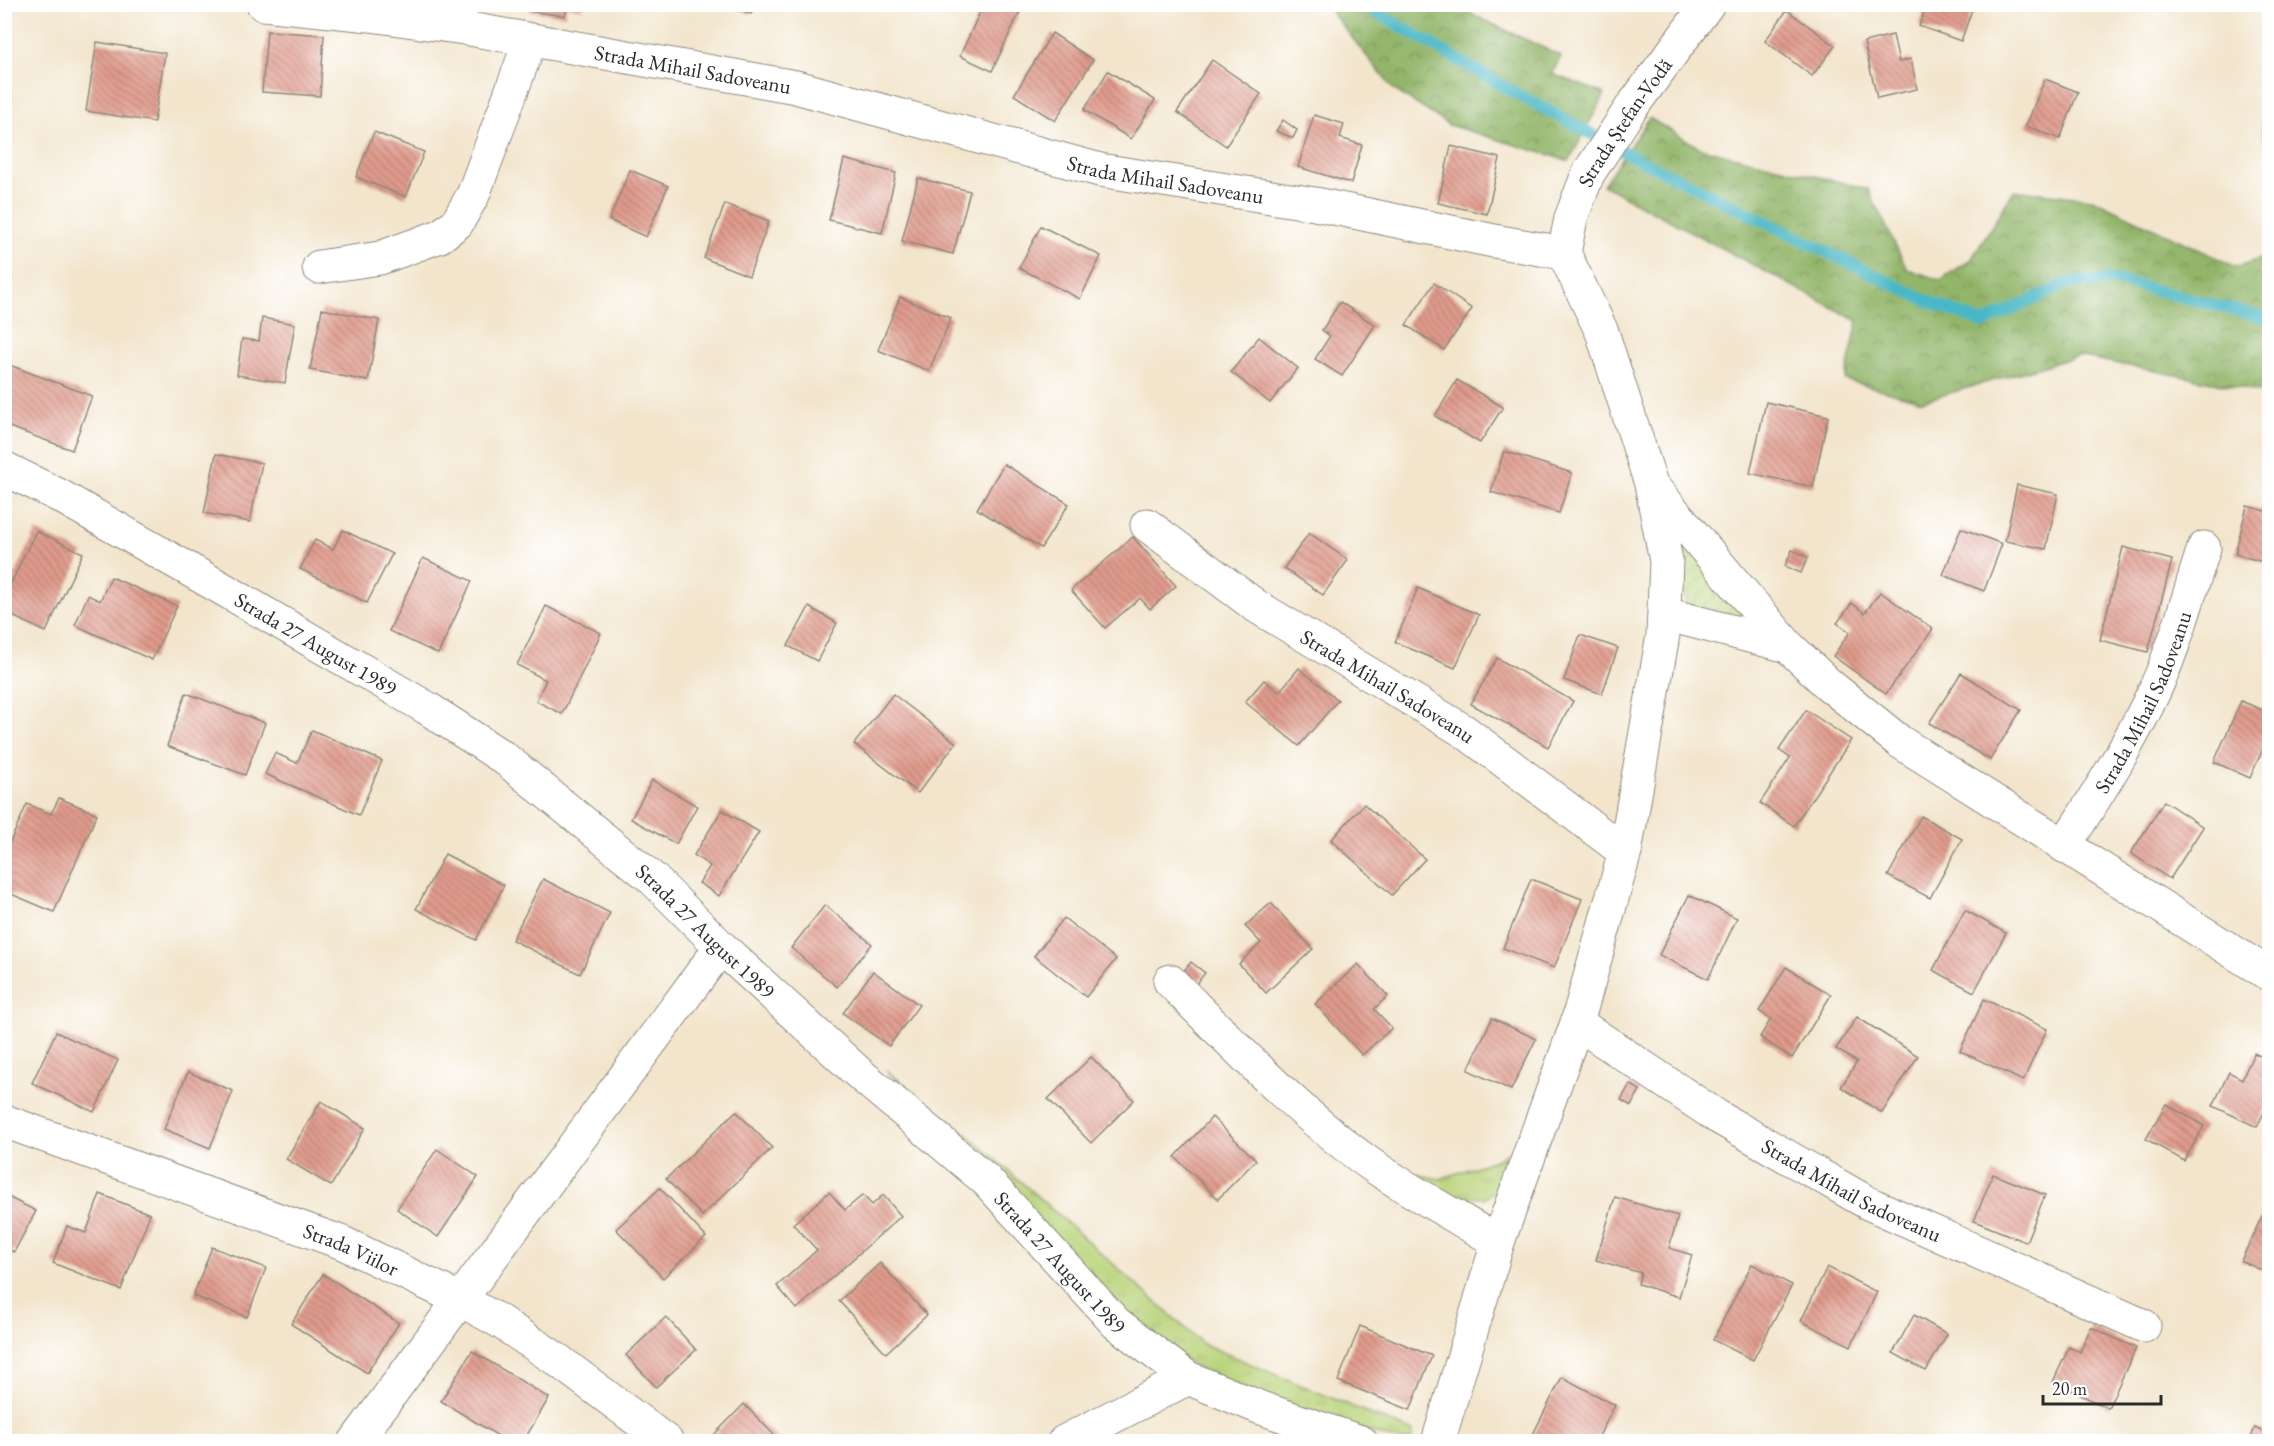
<svg xmlns="http://www.w3.org/2000/svg" width="2274" height="1446" viewBox="0 0 2274 1446" font-family="'EB Garamond',serif">
	<defs>
		<pattern id="grass-tufts" width="24" height="20" patternUnits="userSpaceOnUse" patternTransform="scale(1.5)"><rect width="24" height="20" fill="#b9d379"/><path d="M3 7l-1-3M5 7V3M7 7l1-3M15 17l-1-3M17 17v-4M19 17l1-3" fill="none" stroke="#9fb569"/></pattern>
		<pattern id="forest-crowns" width="20" height="18" patternUnits="userSpaceOnUse" patternTransform="scale(1.5)"><rect width="20" height="18" fill="#92b569"/><path d="M2 6a3 3 0 1 1 6 0M12 15a3 3 0 1 1 6 0" fill="none" stroke="#779357"/></pattern>
		<pattern id="garden-furrows" width="10" height="10" patternUnits="userSpaceOnUse" patternTransform="scale(1.5)"><rect width="10" height="10" fill="#b9d379"/><path d="M-1 1l2-2M0 10L10 0M9 11l2-2" fill="none" stroke="#9fb569"/></pattern>
		<pattern id="building-back-hatch" width="6" height="6" patternUnits="userSpaceOnUse" patternTransform="scale(1.5)"><rect width="6" height="6" fill="#e09b8c"/><path d="M-1 5l2 2M0 0l6 6M5-1l2 2" fill="none" stroke="#b67f73"/></pattern>
	</defs>
	<rect width="100%" height="100%" fill="#fff"/>
	<filter id="ink" filterUnits="userSpaceOnUse"><feTurbulence type="fractalNoise" baseFrequency=".0167" numOctaves="2"/><feDisplacementMap in="SourceGraphic" scale="12" xChannelSelector="R" yChannelSelector="G"/><feConvolveMatrix kernelMatrix="1 2 1 2 8 2 1 2 1" color-interpolation-filters="sRGB"/></filter>
	<filter id="wash" filterUnits="userSpaceOnUse"><feTurbulence type="fractalNoise" baseFrequency=".008" numOctaves="4" result="noise"/><feDisplacementMap in="SourceGraphic" scale="24" xChannelSelector="R" yChannelSelector="G"/><feGaussianBlur stdDeviation="1.35" result="paint"/><feColorMatrix in="noise" values="0 0 0 0 0 0 0 0 0 0 0 0 0 0 0 0 0 1.4 0 .05"/><feComposite in="paint" operator="in"/></filter>
	<g filter="url(#wash)">
		<rect width="100%" height="100%" fill="#f2e5cc"/>
		<!-- grass -->
		<g fill="url(#grass-tufts)" stroke="#727f52" stroke-width="1.5">
			<path d="M886,1070L975,1141L1203,1344L1413,1432L1411,1441H1399L1293,1408L1199,1369L1138,1327L1027,1206Z"/>
			<path d="M1521,1144L1507,1182L1484,1198L1450,1196L1406,1172L1440,1179L1498,1159Z"/>
		</g>
		<!-- forest -->
		<g fill="url(#forest-crowns)" stroke="#5e704a" stroke-width="1.5">
			<path d="M1326,5H1452L1561,56L1552,74L1605,94L1569,161L1449,125L1393,89Z"/>
			<path d="M2269,62V150L2263,135L2262,77Z"/>
			<path d="M1649,118L1700,148L1868,189L1907,269L1940,280L1971,260L2014,190L2092,199L2236,267L2269,256V393L2078,356L1922,401L1845,380L1858,321L1603,185Z"/>
		</g>
		<!-- garden -->
		<path fill="url(#garden-furrows)" stroke="#727f52" stroke-width="1.5" d="M1686,539L1754,625L1686,605L1679,559Z"/>
		<g fill="none" stroke-linecap="round" stroke-linejoin="round">
			<!-- stream -->
			<path stroke="#4ab7c5" stroke-width="12" d="M1362,4L1510,90L1636,158L1921,298L1983,323L2068,283L2115,280L2270,319"/>
		</g>
		<g id="blocks">
			<!-- building -->
			<g fill="url(#building-back-hatch)">
				<path d="M530,4H583L582,9L567,6L565,16L529,11Z"/>
				<path d="M1927,4H1974L1961,41L1919,26Z"/>
				<path d="M727,5H755L751,14Z"/>
				<path d="M983,5H1023L992,71L960,56Z"/>
				<path d="M1787,10L1835,46L1812,76L1765,41Z"/>
				<path d="M267,31L324,35L320,96L262,92Z"/>
				<path d="M1052,33L1093,60L1055,121L1014,95Z"/>
				<path d="M1893,35L1899,62L1911,59L1917,89L1877,98L1864,42Z"/>
				<path d="M97,42L165,53L154,122L86,111Z"/>
				<path d="M1212,60L1261,94L1226,146L1177,112Z"/>
				<path d="M1108,71L1155,100L1131,139L1084,110Z"/>
				<path d="M2045,79L2078,92L2060,139L2026,126Z"/>
				<path d="M1314,115L1344,124L1340,138L1362,145L1351,183L1298,167Z"/>
				<path d="M1283,120L1297,130L1293,138L1276,131Z"/>
				<path d="M374,132L424,152L406,197L356,177Z"/>
				<path d="M1451,146L1500,158L1487,214L1438,203Z"/>
				<path d="M844,159L896,173L882,233L829,220Z"/>
				<path d="M630,170L668,186L646,237L609,220Z"/>
				<path d="M918,178L970,191L953,254L902,241Z"/>
				<path d="M725,204L769,221L749,276L704,258Z"/>
				<path d="M1041,226L1101,256L1080,299L1019,268Z"/>
				<path d="M1434,283L1472,309L1444,350L1406,325Z"/>
				<path d="M900,297L951,318L929,371L878,350Z"/>
				<path d="M1340,302L1375,325L1342,376L1315,359L1330,336L1322,330Z"/>
				<path d="M322,309L379,320L368,381L310,370Z"/>
				<path d="M262,318L295,324L285,383L237,375L242,339L259,341Z"/>
				<path d="M1259,337L1298,368L1270,403L1231,372Z"/>
				<path d="M4,363L92,396L72,450L4,425Z"/>
				<path d="M1457,380L1503,407L1480,443L1435,416Z"/>
				<path d="M1766,402L1828,416L1813,487L1750,473Z"/>
				<path d="M1504,451L1572,473L1559,513L1491,492Z"/>
				<path d="M216,454L262,463L250,522L204,513Z"/>
				<path d="M1004,464L1069,504L1041,548L977,509Z"/>
				<path d="M2017,485L2058,494L2046,549L2005,541Z"/>
				<path d="M2247,506L2270,512V564L2235,554Z"/>
				<path d="M1961,528L2002,544L1984,591L1943,575Z"/>
				<path d="M343,530L392,554L367,603L300,569L315,540L333,549Z"/>
				<path d="M36,531L83,553L46,632L4,612V598Z"/>
				<path d="M1309,533L1348,560L1323,595L1284,568Z"/>
				<path d="M1133,537L1176,586L1150,609L1140,598L1105,628L1071,590Z"/>
				<path d="M2123,547L2172,560L2148,652L2100,640Z"/>
				<path d="M1792,550L1808,557L1801,573L1785,566Z"/>
				<path d="M423,558L472,581L438,654L389,631Z"/>
				<path d="M111,577L177,606L152,660L75,625L88,595L100,601Z"/>
				<path d="M1418,588L1479,615L1455,668L1395,642Z"/>
				<path d="M1880,592L1933,629L1886,694L1833,656L1850,632L1837,623L1852,603L1865,613Z"/>
				<path d="M546,606L601,633L562,714L536,701L546,680L517,665Z"/>
				<path d="M809,607L837,623L817,661L788,646Z"/>
				<path d="M1580,635L1618,648L1602,694L1564,680Z"/>
				<path d="M1497,658L1573,701L1548,747L1471,704Z"/>
				<path d="M1299,668L1338,700L1299,746L1245,702L1264,680L1279,692Z"/>
				<path d="M1961,673L2021,710L1990,760L1929,723Z"/>
				<path d="M186,693L265,723L245,775L167,746Z"/>
				<path d="M893,694L956,743L918,793L854,744Z"/>
				<path d="M2241,701L2270,713V733L2250,778L2214,762Z"/>
				<path d="M1806,710L1851,740L1794,826L1760,803L1790,758L1779,750Z"/>
				<path d="M312,730L382,761L359,815L265,774L275,753L297,763Z"/>
				<path d="M652,780L697,806L676,844L631,819Z"/>
				<path d="M59,798L97,814L54,912L4,891V856L27,804L51,814Z"/>
				<path d="M2164,801L2203,827L2170,879L2131,853Z"/>
				<path d="M1364,804L1425,859L1392,895L1331,840Z"/>
				<path d="M722,810L759,832L719,896L699,883L710,866L694,855Z"/>
				<path d="M1921,816L1962,839L1930,898L1888,876Z"/>
				<path d="M445,854L504,885L476,940L416,909Z"/>
				<path d="M543,879L610,913L580,974L512,940Z"/>
				<path d="M1531,879L1582,899L1554,968L1503,948Z"/>
				<path d="M1689,895L1737,918L1708,979L1659,955Z"/>
				<path d="M1271,903L1313,949L1266,993L1239,964L1261,943L1245,926Z"/>
				<path d="M825,905L872,944L837,987L791,948Z"/>
				<path d="M1965,910L2006,933L1974,992L1933,970Z"/>
				<path d="M1064,918L1116,959L1086,997L1034,956Z"/>
				<path d="M1191,962L1205,973L1194,987L1180,976Z"/>
				<path d="M1358,964L1388,996L1374,1009L1392,1028L1362,1055L1315,1004Z"/>
				<path d="M1786,967L1831,995L1792,1058L1760,1037L1771,1019L1759,1011Z"/>
				<path d="M873,971L919,1005L889,1046L843,1013Z"/>
				<path d="M1984,999L2047,1029L2023,1081L1960,1051Z"/>
				<path d="M1857,1017L1918,1056L1882,1113L1841,1087L1857,1062L1836,1049Z"/>
				<path d="M1492,1018L1536,1039L1511,1090L1468,1070Z"/>
				<path d="M56,1032L118,1060L94,1112L32,1083Z"/>
				<path d="M2254,1053L2270,1061V1100L2257,1127L2213,1106L2229,1072L2242,1079Z"/>
				<path d="M1091,1057L1134,1100L1091,1143L1048,1099Z"/>
				<path d="M188,1072L233,1091L210,1148L164,1129Z"/>
				<path d="M1630,1084L1640,1090L1631,1106L1621,1100Z"/>
				<path d="M321,1101L365,1128L331,1186L286,1159Z"/>
				<path d="M2166,1104L2204,1126L2184,1161L2146,1139Z"/>
				<path d="M736,1111L772,1148L702,1216L666,1179Z"/>
				<path d="M1212,1117L1256,1160L1218,1199L1175,1157Z"/>
				<path d="M437,1149L478,1177L438,1237L397,1209Z"/>
				<path d="M1993,1174L2045,1195L2026,1242L1974,1221Z"/>
				<path d="M660,1188L706,1237L663,1278L616,1229Z"/>
				<path d="M829,1192L845,1210L863,1195L872,1205L883,1195L901,1216L797,1309L777,1286L817,1250L793,1224Z"/>
				<path d="M100,1194L150,1214L121,1290L53,1263L67,1226L86,1233Z"/>
				<path d="M4,1195L36,1211L14,1252L4,1247Z"/>
				<path d="M1615,1197L1678,1216L1669,1248L1692,1255L1679,1297L1638,1284L1641,1273L1596,1260Z"/>
				<path d="M2262,1216L2270,1220V1274L2241,1261Z"/>
				<path d="M212,1247L266,1268L247,1317L193,1296Z"/>
				<path d="M880,1263L927,1315L886,1353L839,1301Z"/>
				<path d="M1752,1264L1792,1285L1753,1360L1713,1340Z"/>
				<path d="M1827,1267L1877,1292L1851,1346L1801,1321Z"/>
				<path d="M323,1274L399,1323L367,1373L291,1324Z"/>
				<path d="M1914,1315L1947,1334L1926,1371L1893,1353Z"/>
				<path d="M666,1317L696,1350L656,1387L626,1355Z"/>
				<path d="M1360,1326L1432,1356L1410,1410L1338,1381Z"/>
				<path d="M2091,1327L2136,1348L2108,1408L2053,1382L2069,1347L2080,1352Z"/>
				<path d="M472,1351L549,1398L523,1442H508L441,1401Z"/>
				<path d="M1562,1377L1615,1405L1596,1442H1529Z"/>
				<path d="M744,1404L781,1442H707Z"/>
				<path d="M2255,1428L2270,1434V1442H2249Z"/>
				<path d="M1750,1433L1768,1442H1746Z"/>
			</g>
		</g>
	</g>
	<g filter="url(#ink)">
		<use href="#blocks" fill-opacity="0" stroke="#8e887c" stroke-width="1.5"/>
		<g fill="none" stroke-linecap="round" stroke-linejoin="round">
			<!-- minor casing -->
			<g stroke="#8e887c" stroke-width="35">
				<g id="minor">
					<path id="s1" d="M263,4L370,15L464,28L796,87L1100,170L1315,204L1494,241L1564,253"/>
					<path id="s2" d="M1564,253L1571,218L1588,174L1631,108L1708,4"/>
					<path d="M319,267L380,258L440,236L457,223L473,195L530,41"/>
					<path id="s3" d="M4,468L60,496L223,589L427,708L504,758L652,878L721,947L862,1076L986,1180L1116,1323L1188,1378L1261,1408L1361,1442"/>
					<path d="M1652,486L1788,646L1828,684L1900,742L2270,975"/>
					<path id="s4" d="M1147,525L1256,606L1464,731L1625,852"/>
					<path d="M1665,614L1788,646"/>
					<path id="s5" d="M2064,846C2094,800 2124,753 2148,704C2173,655 2187,600 2204,548"/>
					<path d="M1170,981C1235,1046 1298,1113 1373,1166C1413,1193 1457,1217 1498,1242"/>
					<path id="s6" d="M1577,1023L1718,1117L1868,1203L2144,1326"/>
					<path id="s7" d="M4,1121L343,1243L459,1299L499,1321L559,1361L667,1442"/>
					<path d="M355,1442L721,947"/>
					<path d="M1064,1442L1188,1378"/>
					<path d="M1438,1442L1498,1242L1577,1023L1625,852L1663,635L1666,561L1651,484L1602,332L1564,253"/>
				</g>
			</g>
			<!-- minor -->
			<use href="#minor" stroke="#fff" stroke-width="33"/>
		</g>
	</g>
	<g text-anchor="middle" dominant-baseline="central" stroke-width="5" stroke-linejoin="round" paint-order="stroke">
		<!-- street labels -->
		<g font-size="21" fill="#2b2b2b" stroke="#fff">
			<text stroke="none"><textPath href="#s1" startOffset="435">Strada Mihail Sadoveanu</textPath></text>
			<text stroke="none"><textPath href="#s2" startOffset="146">Strada Ștefan-Vodă</textPath></text>
			<text stroke="none"><textPath href="#s1" startOffset="921">Strada Mihail Sadoveanu</textPath></text>
			<text stroke="none"><textPath href="#s3" startOffset="358">Strada 27 August 1989</textPath></text>
			<text stroke="none"><textPath href="#s4" startOffset="290">Strada Mihail Sadoveanu</textPath></text>
			<text stroke="none"><textPath href="#s5" startOffset="165">Strada Mihail Sadoveanu</textPath></text>
			<text stroke="none"><textPath href="#s3" startOffset="844">Strada 27 August 1989</textPath></text>
			<text stroke="none"><textPath href="#s6" startOffset="322">Strada Mihail Sadoveanu</textPath></text>
			<text stroke="none"><textPath href="#s7" startOffset="370">Strada Viilor</textPath></text>
			<text stroke="none"><textPath href="#s3" startOffset="1330">Strada 27 August 1989</textPath></text>
		</g>
	</g>
	<!-- margin -->
	<rect width="2274" height="1446" fill="none" stroke="#fff" stroke-width="24"/>
	<!-- scale -->
	<path d="M2043 1395v9h118v-9" fill="none" stroke="#2b2b2b" stroke-width="3"/>
	<text x="2052" y="1395" font-size="18" fill="#2b2b2b" stroke="#ffffff" stroke-width="4.5" paint-order="stroke">20 m</text>
</svg>
